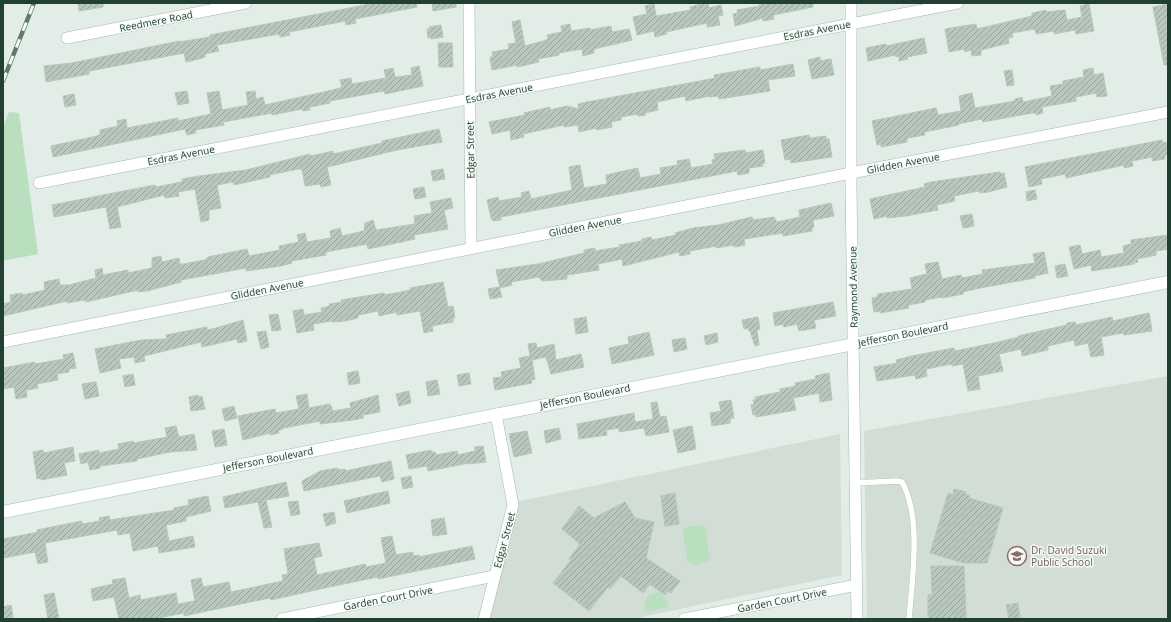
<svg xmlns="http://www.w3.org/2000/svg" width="1171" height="622" viewBox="0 0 1171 622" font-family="'Open Sans',sans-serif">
	<defs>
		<pattern id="building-hatch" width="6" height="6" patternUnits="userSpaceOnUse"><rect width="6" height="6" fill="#b8c8bf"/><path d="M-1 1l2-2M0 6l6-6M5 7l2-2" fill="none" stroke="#95a49c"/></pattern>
	</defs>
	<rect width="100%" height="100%" fill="#e3ede7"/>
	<!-- built -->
	<g fill="#d1ddd5">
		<path d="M1168,376V619H867L864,431Z"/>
		<path d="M840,434L842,575L632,619H485L511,503Z"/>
	</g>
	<!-- park -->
	<g fill="#badfbe">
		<path d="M9,112L19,113L38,254L3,261V127Z"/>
		<path d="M701,525L705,527L710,560L695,565L687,560L683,529L686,527Z"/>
		<path d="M659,592L665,597L669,607L645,612L644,603L649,595Z"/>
	</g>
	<!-- building -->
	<g fill="url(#building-hatch)" stroke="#b5c7bc">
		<path d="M78,3H103V7L79,11Z"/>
		<path d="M375,3H416L417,7L355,19L356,23L346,25L345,21L289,32L290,35L280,37L279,34L217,45L219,51L205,54V57L199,59L186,62L184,53L89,71V74L46,82L44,66L72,63L179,41V42L210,37V35Z"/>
		<path d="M432,3H456V7L433,11Z"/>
		<path d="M705,3H708L709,8L721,5L723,15L718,16L720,25L707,27V23L666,32L667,34L655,37L654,31L637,35L633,17L647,14L645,6L654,4L656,16L691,10L690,7Z"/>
		<path d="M759,3H813V7L773,15L774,19L763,21V18L735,26L733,14L738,13L737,10L760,6Z"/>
		<path d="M1089,4L1094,31L1076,34L1075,30L1054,34V31L1036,34L1035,29L1012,33L1013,37L1008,38L1009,43L981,50V55L972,56L971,50L965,52L964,49L949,52L945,29L976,24L977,29L1032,16V13L1046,10V12L1065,10L1067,20L1082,17L1080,6Z"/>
		<path d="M1168,4V65H1164L1153,7Z"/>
		<path d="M520,20L525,46L543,41L548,39L547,35L562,32L561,26L570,24L571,31L590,28V30L611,26L612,32L629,29L632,40L594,49V53L583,56L582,49L559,53V55L538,59L539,62L517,67V65L492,70L490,57H493L492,52L509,49L508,44L516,43L512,22Z"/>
		<path d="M441,25L443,37L431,39V37L428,38L427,29H430L429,27Z"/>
		<path d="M924,38L927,53L907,57L908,59L899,61V56L896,57L895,55L868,61L866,48L886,44V46Z"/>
		<path d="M438,43H452L453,67H439Z"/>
		<path d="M820,57V61L831,59L834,75L812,79L808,60Z"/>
		<path d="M793,64L795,76L768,80L770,91L719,99L718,96L710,97V96L686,101L685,96L662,101L657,102L658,110L645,113L646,115L638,116V114L621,117V120L611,122L612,127L597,130L596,128L579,132L578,125L564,127V125L523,134L524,137L511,140L510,130L492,134L489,122L525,115L524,113L550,107V110L567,106L579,109L578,104L592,101L700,81L715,78L714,75L760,67V70Z"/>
		<path d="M419,66L423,86L385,94L384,91L330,101V103L310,107V110L303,111L302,109L272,115V113L223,122L224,125L195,130L196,133L187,135L185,129L53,157L51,146L97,136L100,134V130L118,126L117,121L126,119L127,128L178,118V121L211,114L207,93L219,91L222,110L248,105L246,92L255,91L256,99L263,97L265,105L337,89L342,87L340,80L351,78L352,84L386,78L384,70L393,68L395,77H397L412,75L411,68Z"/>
		<path d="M1093,68L1094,75L1103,73L1107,96L1097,97L1096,93L1076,97V101L1042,107L1043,113L1036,115V113H1032L983,122L982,119L958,124L959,125L924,132L925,135L907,138V142L881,147V144L877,145L872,121L936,108L938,115L961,111L959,96L972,93L975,108L1015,101V99L1022,97L1023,102L1052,96L1050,86L1063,84V81L1084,77L1083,70Z"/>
		<path d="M1012,70L1014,85L1007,86L1004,71Z"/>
		<path d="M187,91L189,103L178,105L175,93Z"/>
		<path d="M74,94L76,105L65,107L63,96Z"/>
		<path d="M439,129L442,142L397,150L327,167L331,185L321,187L320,184L305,186L302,169H298L269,175L270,177L234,185L233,182L217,185L221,208L209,210V220L201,222L195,189L178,192L179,196L165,198L164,195L117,207L121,227L110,229L106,207L54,217L52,205L155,185L156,187L182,182V179L199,176L246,170L310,154L311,156L333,151V154L382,143V141Z"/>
		<path d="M809,135L810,138L826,136V139H829L832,157L791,163L790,159L785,160L781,140Z"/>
		<path d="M1162,140L1163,143L1168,142V154L1165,155V159L1152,161V157L1132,161L1133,166L1124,168V165L1066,178L1065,174L1041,179L1042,184L1029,187L1025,167Z"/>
		<path d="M745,150L746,153L763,150L765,163L762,164L763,166L749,168V173L738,175L737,171L501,217V220L493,221L491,218L487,200L498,197L499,201L522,197L521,193L529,191L531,199L572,190L569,167L580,165L584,188L607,184L606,175L628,170L638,168L640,178L661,174L660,168L678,165L677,161L689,159L691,168L713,164L712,160L715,159L714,154Z"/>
		<path d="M443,169L445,179L433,181L431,171Z"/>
		<path d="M1000,172V174L1004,173L1007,187L988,192L980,193L979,191L954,196L955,201L937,205L938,210L906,216L887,218V216L874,219L870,199L925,187L924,184L931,182Z"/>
		<path d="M424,187L426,197L415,199L413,189Z"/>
		<path d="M1035,190L1037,199L1027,201L1026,192Z"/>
		<path d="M451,198L453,208L444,210L448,229L414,235L415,239L368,249L367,244L326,252V255L291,261L292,263L281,266L246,271V268L192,278L181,280V282L147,291L138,292V290L86,302L85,300L67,303V301L3,316V304L11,302L10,295L22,293L23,295L45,290L44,282L59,279L60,285H69L96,278L95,270L102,268L103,275L128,270V273L152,268V258L161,256L162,262L179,258L180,264H183L205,260L208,257L247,249L249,256L280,250L279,246L299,242L297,235L305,233L307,242L331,238L330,231L340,228L342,236L364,231L365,223L373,220L376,230L415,224L414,216L432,213L430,202Z"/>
		<path d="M831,203L834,216L813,220L814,227L812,228V231L783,236V233L744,239L745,245L740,246L734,247L733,245L716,248V246L690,251V254L680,256L679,252L623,266L622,259L598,264L599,270L567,275V279L542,281L539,277L511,282L512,285L500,288L496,270L538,264L584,253V250L595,248V251L620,247L619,245L642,241V239L651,237L652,240L676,235L675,233L693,228L718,225L752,217L753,220L774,217L777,222L800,217L799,210Z"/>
		<path d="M972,214L974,226L963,228L960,216Z"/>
		<path d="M1168,235V249L1156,251V255L1137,259L1138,262L1134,263V264L1092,271L1091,265L1074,269L1069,247L1080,245L1082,254L1100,250L1101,257L1124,253L1123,246L1131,244V240Z"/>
		<path d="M1044,252L1048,273L1035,276V278L980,288L963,292V294L942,298V297L925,300V302L908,305L909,308L880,313V311L874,312L872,298L877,297L878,294L912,289L910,278L927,274L925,264L938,262L942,279L961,275L962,278L983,274L982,270L1035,263L1033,254Z"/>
		<path d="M1065,264L1068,276L1057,278L1055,266Z"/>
		<path d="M443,282L448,307L453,306L455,318H453V322L432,326L433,331L424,333L420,311L397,315V312L379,316L378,311L358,315V318L345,321L332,322V321L313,324L314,330L297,333L293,311L303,309L304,315L322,312L321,308L330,306L329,304L342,302L341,300L384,293L385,295L411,290L410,288Z"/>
		<path d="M499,287L502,297L490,299L488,289Z"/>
		<path d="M833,302L836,316L814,320L816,328L799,331L797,324L784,327L783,324L775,326L773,313Z"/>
		<path d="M1149,313L1152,331L1124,335L1123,333L1101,337L1104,355L1091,357L1088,343L1075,346L1074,340L1048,346V350L1022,356L1021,349L999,354L1003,371L978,376L980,389L968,391L963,364L952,366V364L926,369L927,376L916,379L915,375L877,381L874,367L897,363L896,360L912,356L954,348L955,351L994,343L1019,337L1018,336L1067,325V323L1075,322L1076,325L1112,317L1113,321Z"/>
		<path d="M278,314L281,330L272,331L269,315Z"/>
		<path d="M586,317L588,332L576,334L574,319Z"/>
		<path d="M758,317L760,329L757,330L759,345L755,346L750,331H749L748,328L744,329L742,320Z"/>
		<path d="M243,320L247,341L238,343L237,339L202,347L201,342L144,356L145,361L135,363L134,357L119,359L121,368L100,373L95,349L141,340L167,339L166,335L207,327V330L216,328Z"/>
		<path d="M266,331L269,347L261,349L257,332Z"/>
		<path d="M649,332L654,355L612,364L609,348L629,344L628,337Z"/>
		<path d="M717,333L718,342L706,345L704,336Z"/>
		<path d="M685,338L687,349L674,352L672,340Z"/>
		<path d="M536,343L537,348L554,344L556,360L581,354L584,367L551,374L546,357L532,360L535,379L531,380L532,383L495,390L493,378L502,377L501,372L521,368L519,358L530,356L528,344Z"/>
		<path d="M73,353L76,368L69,369V372L57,374L58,380L37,384L38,388L26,390L27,397L16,399L14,387L3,389V368L35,362V364L64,359L63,355Z"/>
		<path d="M358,371L360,383L349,385L347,373Z"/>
		<path d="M469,373L471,384L459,386L457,375Z"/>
		<path d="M829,373L832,400L820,402L819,393L793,398L796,410L756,417V414L753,415L751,405H754L753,400L756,399L755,397L780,392V389L796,386L795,383L816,379L815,376Z"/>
		<path d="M133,374L135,385L125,387L123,376Z"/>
		<path d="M437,380L440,394L428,396L426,382Z"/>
		<path d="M96,382L99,396L85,399L82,384Z"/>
		<path d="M409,391L411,403L399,406L396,394Z"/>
		<path d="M307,394L309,408L330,404L333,411L351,408L350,403L378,395L380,412L363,415V418L353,420L320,424V421L284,428L278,431L279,433L270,435V433L243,440L238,416L275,409L276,413L299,409L296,396Z"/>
		<path d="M198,395V397L202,396L205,409L191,411L189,397Z"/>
		<path d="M731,400L734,418L730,419V423L712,426L710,413L721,411L719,402Z"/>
		<path d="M657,402L660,417L666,416L669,432L646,436L644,428L619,432V428L606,430L607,435L579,439L577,424L634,413L635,422L653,419L651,403Z"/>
		<path d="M234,406L237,418L225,421L222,409Z"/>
		<path d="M176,426L179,437L194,434L197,450L170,452L137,459V461L100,466V468L90,470L88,462L81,464L79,454L99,450V453L119,449L118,444L133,441L134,443L167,437L165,428Z"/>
		<path d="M692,426L696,449L678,453L673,430Z"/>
		<path d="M559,428L561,439L546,443L544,431Z"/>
		<path d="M224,429L227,445L215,447L212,431Z"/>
		<path d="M527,431L532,453L514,457L509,434Z"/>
		<path d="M483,446L486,462L469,464V463L428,471L427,466L409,469L406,455L431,450V452H435L436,455L457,451L458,455L475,451V447Z"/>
		<path d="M73,447L75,461L64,463L67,475L41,480V478L37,479L33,452L43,450L44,453Z"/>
		<path d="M391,461L394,479L382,482L380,476L304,491L302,481L320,471L338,468V470L345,469L346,471Z"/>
		<path d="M411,476L413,487L403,489L401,478Z"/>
		<path d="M286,482L289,496L266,500L272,527L264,528L258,502L225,508L223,497Z"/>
		<path d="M954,489L966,492L965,494L970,496L969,498L1003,508L987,563H964L930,553L948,493L953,495Z"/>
		<path d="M388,491L390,503L347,513L344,501Z"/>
		<path d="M675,493L679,524L665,526L661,496Z"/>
		<path d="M208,496L211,511L186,517V521L166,525L169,541L193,536L195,547L159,553L158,546L133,551L130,533L118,535L117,530L45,543L48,562L38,564L35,552L3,558V539L38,532L37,530L82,521V524L100,521L99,518L109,516L110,520L174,510V508L189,505L188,500Z"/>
		<path d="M298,501L300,514L291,516L288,502Z"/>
		<path d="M625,502L635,518L654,522L646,558L680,581L671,593L668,591L665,595L650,584L643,593L621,576L610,589L608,587L589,611L553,583L571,560L569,559L580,544L562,529L579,506L594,518Z"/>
		<path d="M334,512L336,523L326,526L323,514Z"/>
		<path d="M444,518L447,534L433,536L431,520Z"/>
		<path d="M392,536L396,555L413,552V556L419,555V557L472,546L475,559L378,579V577L329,587L271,600L270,598L231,606L184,616V613L153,619H119L114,597L93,601L91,589L113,584L112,580L125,578L129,598L140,595L141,600L176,593L178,604L195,601L191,580L201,578L203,587L229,582L231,592L283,581L282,575L288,574L284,549L319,543L322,556L314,558L317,575L365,564L366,567L386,563L381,538Z"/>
		<path d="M931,566H964L966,619H928V595H932Z"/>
		<path d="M54,593L59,619H48L44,595Z"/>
		<path d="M1018,603L1020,618L1009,619L1006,605Z"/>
		<path d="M11,605L13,617L3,619V607Z"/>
	</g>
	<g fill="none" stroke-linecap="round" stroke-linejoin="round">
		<!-- lane casing -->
		<g stroke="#a5b6ad" stroke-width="6">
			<path id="lane" d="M855,483L896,481L902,482C922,518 912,579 909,619"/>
		</g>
		<!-- street casing -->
		<g stroke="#a5b6ad" stroke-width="12">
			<g id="street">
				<path d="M469,3L471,248"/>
				<path d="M851,3V186L857,619"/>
				<path d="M67,38L246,3"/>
				<path d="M39,183L958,3"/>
				<path d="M3,342L851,173L1168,112"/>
				<path d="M282,619L494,576"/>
				<path d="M484,619L513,505L496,414"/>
				<path d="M684,619L857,585"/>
			</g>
		</g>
		<!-- secondary casing -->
		<g stroke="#a3bdaf" stroke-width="13">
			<path id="secondary" d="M3,512L1168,282"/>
		</g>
		<!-- lane -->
		<use href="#lane" stroke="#fff" stroke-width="5.5"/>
		<!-- street -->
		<use href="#street" stroke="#fff" stroke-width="11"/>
		<!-- secondary -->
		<use href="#secondary" stroke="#fff" stroke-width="12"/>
		<!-- rail casing -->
		<g stroke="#5c7b6d" stroke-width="4.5">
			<path id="rail" d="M3,81L34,3"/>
		</g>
		<!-- rail -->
		<use href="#rail" stroke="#f3f9f5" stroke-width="3" stroke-dasharray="9" stroke-linecap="butt"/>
	</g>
	<!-- icons -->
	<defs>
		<g id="school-ring" transform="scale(1)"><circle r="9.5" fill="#f3f9f5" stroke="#8d6e63" stroke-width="1.5"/><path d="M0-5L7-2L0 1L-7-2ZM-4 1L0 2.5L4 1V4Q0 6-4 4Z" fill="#8d6e63"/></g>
	</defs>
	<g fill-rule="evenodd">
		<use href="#school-ring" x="1017" y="556"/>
	</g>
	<g text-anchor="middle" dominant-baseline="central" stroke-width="3" stroke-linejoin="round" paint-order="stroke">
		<!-- street labels -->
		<g font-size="10" fill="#214032" stroke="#f3f9f5">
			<text transform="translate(156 21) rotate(-11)">Reedmere Road</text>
			<text transform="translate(817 30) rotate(-11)">Esdras Avenue</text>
			<text transform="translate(499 93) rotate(-11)">Esdras Avenue</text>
			<text transform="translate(470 150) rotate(-91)">Edgar Street</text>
			<text transform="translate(181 155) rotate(-11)">Esdras Avenue</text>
			<text transform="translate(903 163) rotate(-11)">Glidden Avenue</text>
			<text transform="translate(585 226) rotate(-11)">Glidden Avenue</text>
			<text transform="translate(853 287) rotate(-91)">Raymond Avenue</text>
			<text transform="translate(267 289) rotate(-11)">Glidden Avenue</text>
			<text transform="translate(903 334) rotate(-11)">Jefferson Boulevard</text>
			<text transform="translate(585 396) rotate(-11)">Jefferson Boulevard</text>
			<text transform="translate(268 459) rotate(-11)">Jefferson Boulevard</text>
			<text transform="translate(504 540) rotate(-75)">Edgar Street</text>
			<text transform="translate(388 598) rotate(-11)">Garden Court Drive</text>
			<text transform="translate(782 600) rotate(-11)">Garden Court Drive</text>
		</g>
		<!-- education labels -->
		<g font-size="10" fill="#785e54" stroke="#f3f9f5" text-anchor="start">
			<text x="1031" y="550">Dr. David Suzuki<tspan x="1031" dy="12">Public School</tspan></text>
		</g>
	</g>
	<!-- border -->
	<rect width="1171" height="622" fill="none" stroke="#214032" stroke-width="8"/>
</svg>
